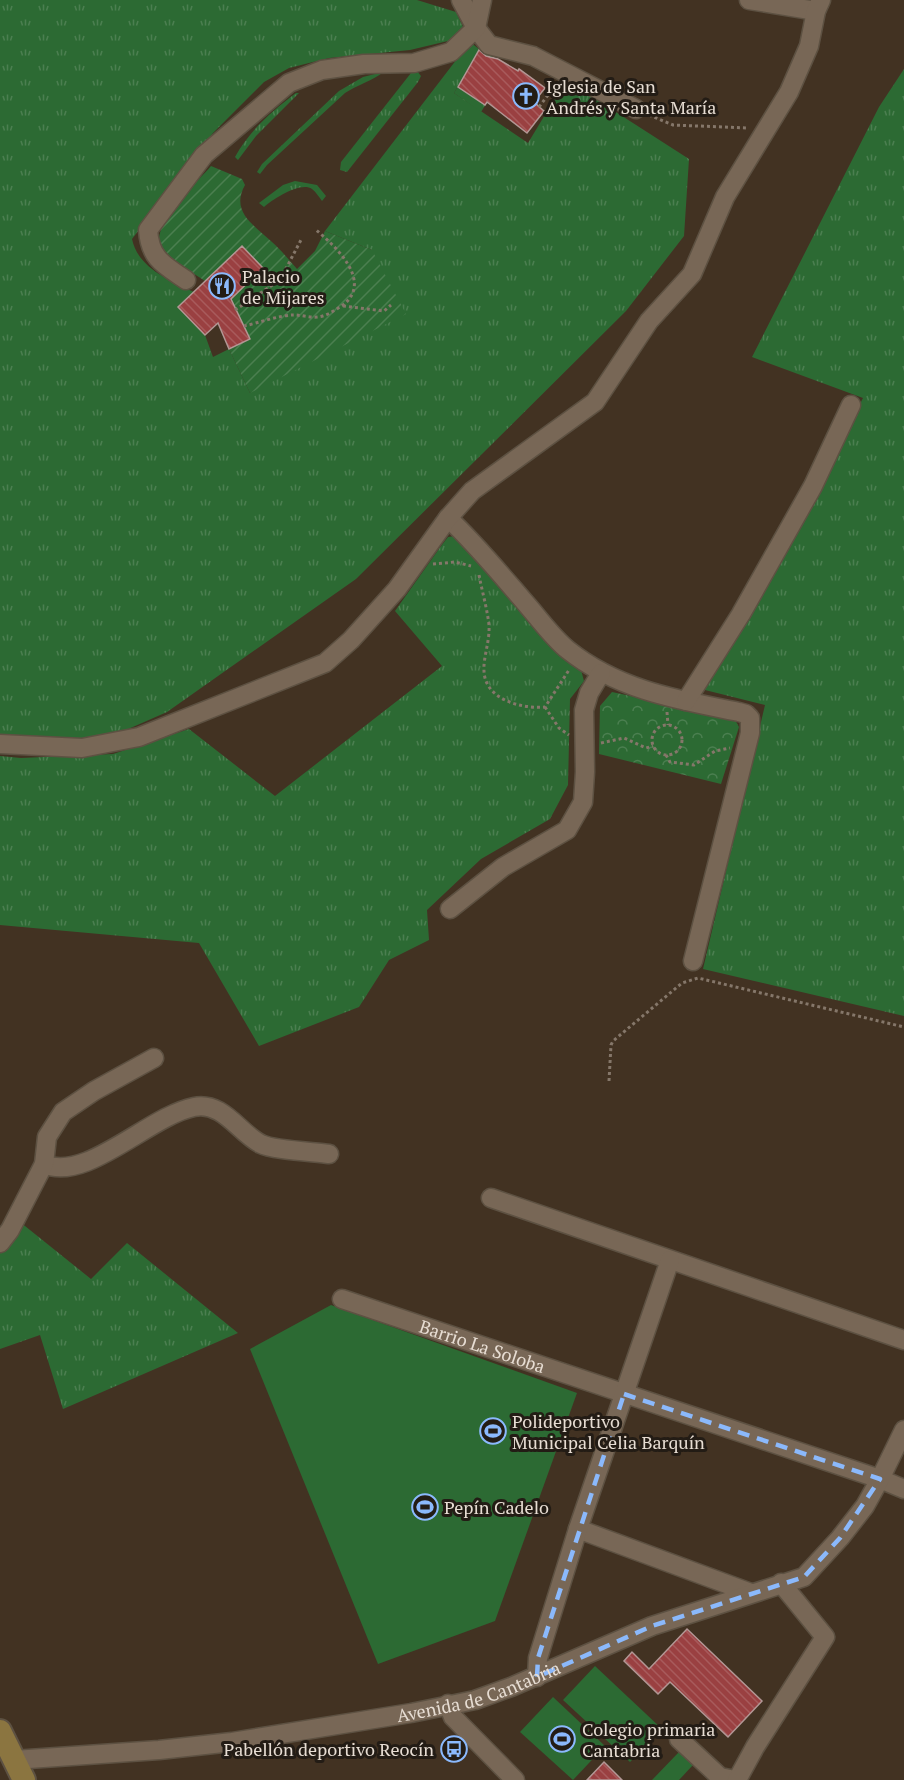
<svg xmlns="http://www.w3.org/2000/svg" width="904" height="1780" viewBox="0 0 904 1780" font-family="'PT Serif',serif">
	<defs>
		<pattern id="grass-tufts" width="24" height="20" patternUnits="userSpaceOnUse" patternTransform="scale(1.5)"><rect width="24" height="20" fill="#2c6a33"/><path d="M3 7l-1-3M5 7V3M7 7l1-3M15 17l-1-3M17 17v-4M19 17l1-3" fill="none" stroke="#4b7f50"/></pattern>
		<pattern id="cemetery-stones" width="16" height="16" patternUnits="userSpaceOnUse" patternTransform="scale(1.5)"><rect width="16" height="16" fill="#2c6a33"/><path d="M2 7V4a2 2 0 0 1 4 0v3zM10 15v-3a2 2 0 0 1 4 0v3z" fill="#4b7f50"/></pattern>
		<pattern id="park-crowns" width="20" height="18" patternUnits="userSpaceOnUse" patternTransform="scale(1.5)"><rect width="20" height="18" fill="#2c6a33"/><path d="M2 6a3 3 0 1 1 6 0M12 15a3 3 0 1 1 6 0" fill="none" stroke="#4b7f50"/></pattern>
		<pattern id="garden-furrows" width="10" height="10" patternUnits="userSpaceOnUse" patternTransform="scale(1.5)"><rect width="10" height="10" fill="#2c6a33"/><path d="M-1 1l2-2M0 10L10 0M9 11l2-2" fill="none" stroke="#4b7f50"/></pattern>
		<pattern id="building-back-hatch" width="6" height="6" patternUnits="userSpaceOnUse" patternTransform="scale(1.5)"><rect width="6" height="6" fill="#9a4041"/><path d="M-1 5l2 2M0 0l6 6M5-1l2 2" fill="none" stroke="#a85b5c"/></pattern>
	</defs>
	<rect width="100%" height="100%" fill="#423222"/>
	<!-- grass -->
	<g fill="url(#grass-tufts)">
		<path d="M0,0H417L456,12L465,31L452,40L410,50L329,58L289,68L264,82L213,133L132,239C138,268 169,280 194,292L178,307L205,335L213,357L229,349L250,393L372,250L325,231L470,42L479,49L454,93L528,143L566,80L689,159L684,236L626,311L356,579L167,712L110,737L62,741L0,738Z"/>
		<path d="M904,69V1016L703,969L765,705L701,689L786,550L863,398L752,357L879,107Z"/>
		<path d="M417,71L421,76L418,82L347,172L340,170L341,162L411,73Z"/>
		<path d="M383,72C376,79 355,86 345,93L267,165L260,174L257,172L262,164L339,91L363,77Z"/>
		<path d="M296,93H299L256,136L238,160L235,157C250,130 272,111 296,93Z"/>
		<path d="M295,181L317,185L326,196L322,201C319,197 316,192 312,189C301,181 273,199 264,207L259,203L283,185Z"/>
		<path d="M455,536L546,642L581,670L584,681L570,699L568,785L550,819L481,859L427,910L429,940L389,960L359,1007L259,1046L199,943L0,925V756L21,758L113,754L189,729L275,796L442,666L395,611L441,546L448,537Z"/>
		<path d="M20,1222L91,1279L127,1243L238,1333L63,1409L40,1335L0,1349V1248Z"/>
	</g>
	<!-- cemetery -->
	<path fill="url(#cemetery-stones)" d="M479,49L510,66L481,112L454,93Z"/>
	<!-- park -->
	<path fill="url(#park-crowns)" d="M612,692L734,718L739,727L721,784L599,754L600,706Z"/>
	<!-- garden -->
	<path fill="url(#garden-furrows)" d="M211,166L242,179L245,185C230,212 254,225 272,242C281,250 289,260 297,269L315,251L325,231L372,250L406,314L250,393L229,349L250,339L238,314L228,302L263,268L242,246L205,281C194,273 174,264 165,255C141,231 195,185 211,166Z"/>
	<!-- pitch -->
	<g fill="#2c6a33">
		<path d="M331,1305L577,1393L495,1621L378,1664L250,1349Z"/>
		<path d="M595,1666L662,1729L630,1762L563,1700Z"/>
		<path d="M553,1697L605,1746L573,1780L520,1732Z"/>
		<path d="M679,1752L693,1765L679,1780H652Z"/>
	</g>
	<!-- building -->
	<g fill="url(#building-back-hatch)" stroke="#b39795" stroke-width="1.5">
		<path d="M479,50L486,56L498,59L518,71L519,69L545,88L534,102L544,111L527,133L487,102L485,105L458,87Z"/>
		<path d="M242,246L263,268L231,299L250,339L229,349L218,323L205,335L178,307Z"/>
		<path d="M687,1629L762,1701L728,1737L670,1682L658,1694L624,1661L632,1652L649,1669Z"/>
		<path d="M604,1762L622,1780H587Z"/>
	</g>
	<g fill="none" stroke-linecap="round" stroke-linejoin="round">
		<!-- minor casing -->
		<g stroke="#5d5142" stroke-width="21">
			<g id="minor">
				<path d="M461,0L476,28L489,45L533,56L636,109"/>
				<path d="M749,0L816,11"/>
				<path d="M186,280C164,265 150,259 148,230L204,155L289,83L322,70L364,64L414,63L451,52L476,28L482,0"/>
				<path d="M448,518C477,545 502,576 528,606C541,621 553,638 568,650C618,690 678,700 739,712L746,714L750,718V733L693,961"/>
				<path d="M686,701L741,614L813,486L851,405"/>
				<path d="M0,744L82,748L139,737L325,663L351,640L397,589L448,518L472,491L595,402L649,321L692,274L725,197L789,92L809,46L816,11L821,0"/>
				<path d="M450,909L503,867L567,830L583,802L585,772L584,710L589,693L601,673"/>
				<path d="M44,1164C86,1183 149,1116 194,1107C223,1101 239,1133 261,1144C272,1150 315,1152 329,1154"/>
				<path d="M491,1198L904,1340"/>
				<path d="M0,1243L10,1230L44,1164L47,1137L63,1112L94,1091L154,1058"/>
				<path id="s1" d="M342,1299L880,1479L904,1489"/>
				<path d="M578,1529L751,1593"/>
				<path d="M537,1677L538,1658L578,1529L670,1260"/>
				<path d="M448,1704L453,1717L515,1780"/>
				<path d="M679,1739L720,1777L735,1780"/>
				<path id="s2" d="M14,1760L159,1750L232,1742L411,1713L475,1700L511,1687L652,1626L804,1577L840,1538L865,1506L880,1479L904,1430"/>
				<path d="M737,1780L755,1747L825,1637L781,1583"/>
			</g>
		</g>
		<!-- major casing -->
		<g stroke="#5d5142" stroke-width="26">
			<path id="major" d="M0,1731L24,1780"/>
		</g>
		<!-- path -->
		<g stroke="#85776a" stroke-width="3" stroke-dasharray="3 3" stroke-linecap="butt">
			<path d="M539,107L554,87L552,85"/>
			<path d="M649,115L673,125L748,128"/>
			<path d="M343,306L384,311L391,305"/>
			<path d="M235,310L280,280L302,238"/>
			<path d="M244,326C258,323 280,315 294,315C302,315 310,318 318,317C327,316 335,310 343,305C374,281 334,245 315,229"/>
			<path d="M433,564L455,562L471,566"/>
			<path d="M479,575C482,591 487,608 489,625C490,641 483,658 484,671C485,700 522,709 545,707L569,670"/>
			<path d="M545,707L559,728L569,735"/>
			<path d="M667,712L668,725"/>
			<circle cx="667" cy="740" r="15"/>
			<path d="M601,743L624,738L646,748L653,746"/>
			<path d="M666,755L670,762L694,765L715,751L730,748"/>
			<path d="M609,1081L611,1045L613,1041L682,983L698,978L904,1027"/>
		</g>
		<!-- minor -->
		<use href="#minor" stroke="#786756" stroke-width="18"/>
		<!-- major -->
		<use href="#major" stroke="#8b7540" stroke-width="22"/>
	</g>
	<!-- marked area -->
	<path fill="none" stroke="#8bb9fc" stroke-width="4.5" stroke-dasharray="12 8" stroke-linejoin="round" d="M624,1394L880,1479L840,1538L804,1577L652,1626L537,1677L538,1658Z"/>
	<!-- icons -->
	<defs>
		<g id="church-ring" transform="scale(1.35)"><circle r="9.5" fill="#231c15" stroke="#8bb9fc" stroke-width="1.5"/><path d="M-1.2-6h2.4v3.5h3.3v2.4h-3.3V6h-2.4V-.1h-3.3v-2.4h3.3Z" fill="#8bb9fc"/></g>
		<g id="restaurant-ring" transform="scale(1.35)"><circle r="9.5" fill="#231c15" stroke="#8bb9fc" stroke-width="1.5"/><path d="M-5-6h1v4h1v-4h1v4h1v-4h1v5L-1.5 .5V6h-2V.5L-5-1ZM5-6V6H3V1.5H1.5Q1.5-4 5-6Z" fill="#8bb9fc"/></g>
		<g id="stadium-ring" transform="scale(1.35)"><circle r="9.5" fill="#231c15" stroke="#8bb9fc" stroke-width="1.5"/><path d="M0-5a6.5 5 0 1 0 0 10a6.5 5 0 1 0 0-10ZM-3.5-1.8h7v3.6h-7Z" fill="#8bb9fc"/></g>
		<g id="bus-ring" transform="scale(1.35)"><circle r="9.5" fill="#231c15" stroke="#8bb9fc" stroke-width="1.5"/><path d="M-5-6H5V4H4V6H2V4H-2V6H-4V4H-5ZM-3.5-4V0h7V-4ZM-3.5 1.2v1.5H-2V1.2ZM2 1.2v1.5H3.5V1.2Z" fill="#8bb9fc"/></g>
	</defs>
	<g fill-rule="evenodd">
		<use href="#church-ring" x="526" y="96"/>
		<use href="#restaurant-ring" x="222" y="286"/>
		<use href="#stadium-ring" x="493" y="1431"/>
		<use href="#stadium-ring" x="425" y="1507"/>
		<use href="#stadium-ring" x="562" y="1739"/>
		<use href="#bus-ring" x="454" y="1749"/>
	</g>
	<g text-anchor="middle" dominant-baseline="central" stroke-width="6" stroke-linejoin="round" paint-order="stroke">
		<!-- poi labels -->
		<g font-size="18" fill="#e7ddd3" stroke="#231c15" text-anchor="start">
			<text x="546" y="86">Iglesia de San<tspan x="546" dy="21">Andrés y Santa María</tspan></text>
			<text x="242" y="276">Palacio<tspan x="242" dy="21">de Mijares</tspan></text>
			<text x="512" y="1421">Polideportivo<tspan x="512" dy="21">Municipal Celia Barquín</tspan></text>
			<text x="444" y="1507">Pepín Cadelo</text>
			<text x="582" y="1729">Colegio primaria<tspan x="582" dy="21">Cantabria</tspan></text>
			<text x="434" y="1749" text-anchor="end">Pabellón deportivo Reocín</text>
		</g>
		<!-- street labels -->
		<g font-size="18" fill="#e7ddd3" stroke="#231c15">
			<text stroke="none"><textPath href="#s1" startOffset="148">Barrio La Soloba</textPath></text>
			<text stroke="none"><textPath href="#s2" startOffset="471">Avenida de Cantabria</textPath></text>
		</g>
	</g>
</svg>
